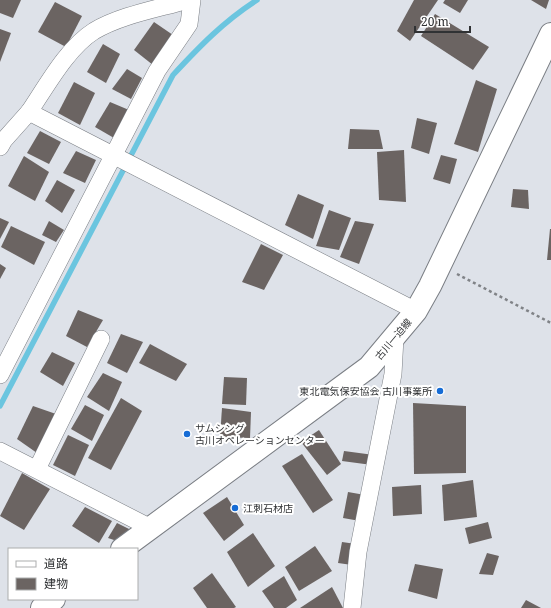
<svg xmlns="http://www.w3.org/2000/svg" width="551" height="608" viewBox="0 0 551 608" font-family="'Noto Serif','Noto Sans JP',serif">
	<rect width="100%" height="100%" fill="#dee2e9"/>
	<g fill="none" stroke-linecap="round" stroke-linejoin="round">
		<!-- stream -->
		<path stroke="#6bc5df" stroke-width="5.5" d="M0,406L173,75C199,47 224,21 257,0"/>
	</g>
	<!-- building -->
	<g fill="#6b6462">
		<path d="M0,0H21L13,18L0,13Z"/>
		<path d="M414,0H438L410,41L397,31Z"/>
		<path d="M445,0H468L460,13L443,3Z"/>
		<path d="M531,0H549L546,9Z"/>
		<path d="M55,2L82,16L66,47L38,32Z"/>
		<path d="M435,14L489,47L473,70L421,36Z"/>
		<path d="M154,22L173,35L153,65L134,50Z"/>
		<path d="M0,29L11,33L0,62Z"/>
		<path d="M103,44L120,54L106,83L87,72Z"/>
		<path d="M127,69L142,78L131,99L112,89Z"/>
		<path d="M476,80L497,89L478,152L454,144Z"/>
		<path d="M74,82L95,93L80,125L58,113Z"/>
		<path d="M110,102L129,110L114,138L95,127Z"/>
		<path d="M417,118L437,123L429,154L411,148Z"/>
		<path d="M350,129L379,130L383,149H348Z"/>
		<path d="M40,131L61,142L49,164L27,153Z"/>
		<path d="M404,150L406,202L379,200L377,152Z"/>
		<path d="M76,151L96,160L85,183L63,173Z"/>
		<path d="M441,155L457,159L450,184L433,179Z"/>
		<path d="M24,156L49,172L35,201L8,186Z"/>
		<path d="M57,180L75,190L62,213L45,201Z"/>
		<path d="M513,189L528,190L529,209L511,207Z"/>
		<path d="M298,194L324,205L313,239L285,225Z"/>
		<path d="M329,210L351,218L339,250L316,246Z"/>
		<path d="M0,218L9,222L0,239Z"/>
		<path d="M49,221L64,230L56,242L42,235Z"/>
		<path d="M355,221L374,224L359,264L340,257Z"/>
		<path d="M11,226L45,242L34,265L1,247Z"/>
		<path d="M550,229H551V260H547Z"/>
		<path d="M261,244L283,255L264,290L242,282Z"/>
		<path d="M0,264L6,268L0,279Z"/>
		<path d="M78,310L103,320L87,347L66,336Z"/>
		<path d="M121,334L143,342L127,373L107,363Z"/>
		<path d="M150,344L187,364L176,381L139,363Z"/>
		<path d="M52,352L75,363L63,386L40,372Z"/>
		<path d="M103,373L122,382L109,411L87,397Z"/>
		<path d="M224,377L247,378L246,405L222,404Z"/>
		<path d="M121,398L142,411L111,470L88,458Z"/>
		<path d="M413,403L466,406V473L414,474Z"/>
		<path d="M85,405L104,415L92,441L71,429Z"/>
		<path d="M33,406L56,414L37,453L17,439Z"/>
		<path d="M222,408L251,412L250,438L220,437Z"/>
		<path d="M319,430L341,464L327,475L301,442Z"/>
		<path d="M68,435L89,445L75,476L53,465Z"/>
		<path d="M344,451L374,455L372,465L342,461Z"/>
		<path d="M302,454L333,500L313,513L282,466Z"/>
		<path d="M22,473L50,489L24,530L0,516Z"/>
		<path d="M473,480L477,517L444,521L442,485Z"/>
		<path d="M421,485L422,514L393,516L392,487Z"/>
		<path d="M348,492L365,495L360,521L343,518Z"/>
		<path d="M227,497L244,525L224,541L203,513Z"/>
		<path d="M85,507L112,521L99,543L72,526Z"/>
		<path d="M488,522L492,538L469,544L465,528Z"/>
		<path d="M117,523L131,530L117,541L108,538Z"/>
		<path d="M253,533L275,566L248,587L227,552Z"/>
		<path d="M342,542L356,544L352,565L338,563Z"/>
		<path d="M315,546L332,571L299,591L285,567Z"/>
		<path d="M487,553L499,556L493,575L479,574Z"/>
		<path d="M415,564L443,569L437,599L408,591Z"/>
		<path d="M212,573L236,607L234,608H207L193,588Z"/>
		<path d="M284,576L297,600L286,608H274L262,591Z"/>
		<path d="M332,587L343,608H300Z"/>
		<path d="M526,600L541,608H521Z"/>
	</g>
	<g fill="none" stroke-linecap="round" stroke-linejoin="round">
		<!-- minor casing -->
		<g stroke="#7a7e84" stroke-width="18">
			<g id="minor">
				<path d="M29,112C46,87 67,48 94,31C121,15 157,9 188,0"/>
				<path d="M0,147L4,140L29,112L416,311"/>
				<path d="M0,375L157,71L189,24L192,0"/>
				<path d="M0,451L151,528"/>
				<path d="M37,469L101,339"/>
				<path d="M352,608L358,552L393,374L395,338"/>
			</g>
		</g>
		<!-- primary casing -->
		<g stroke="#7a7e84" stroke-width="24">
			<g id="primary">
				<path d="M122,549L369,367L416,311L430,286L551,34"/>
				<path d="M42,608L54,599"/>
			</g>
		</g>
		<!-- path -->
		<path stroke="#808387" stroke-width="2.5" stroke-dasharray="3 3" stroke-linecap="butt" d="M457,274L551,323"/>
		<!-- minor -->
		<use href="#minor" stroke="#fff" stroke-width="17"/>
		<!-- primary -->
		<use href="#primary" stroke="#fff" stroke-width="22"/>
	</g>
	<!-- markers -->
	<g fill="#166cd5" stroke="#fff" stroke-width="1.5">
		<circle cx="440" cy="391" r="4"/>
		<circle cx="187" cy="434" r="4"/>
		<circle cx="235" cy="508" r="4"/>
	</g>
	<g text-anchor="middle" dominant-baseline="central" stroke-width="4" stroke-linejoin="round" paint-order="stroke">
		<!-- street labels -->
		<g font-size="10" fill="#303234" stroke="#fff">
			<text transform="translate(393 339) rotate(-50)">古川一迫線</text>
		</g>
		<!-- poi labels -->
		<g font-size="10" fill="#303234" stroke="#fff" text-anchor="start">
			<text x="432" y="391" text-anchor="end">東北電気保安協会 古川事業所</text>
			<text x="195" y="428">サムシング<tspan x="195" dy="12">古川オペレーションセンター</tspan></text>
			<text x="243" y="508">江刺石材店</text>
		</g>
	</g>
	<!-- legend -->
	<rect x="8" y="548" width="130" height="52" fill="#ffffff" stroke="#acadae"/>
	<rect x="16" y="561" width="20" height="6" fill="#ffffff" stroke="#acadae"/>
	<text x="44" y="568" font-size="12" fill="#303234">道路</text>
	<rect x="16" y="578" width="20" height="12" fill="#6b6462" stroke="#acadae"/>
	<text x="44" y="588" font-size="12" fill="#303234">建物</text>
	<!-- scale -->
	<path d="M415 26v6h55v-6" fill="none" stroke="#303234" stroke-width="2"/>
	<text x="421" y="26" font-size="12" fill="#303234" stroke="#ffffff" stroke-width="3" paint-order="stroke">20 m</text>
</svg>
